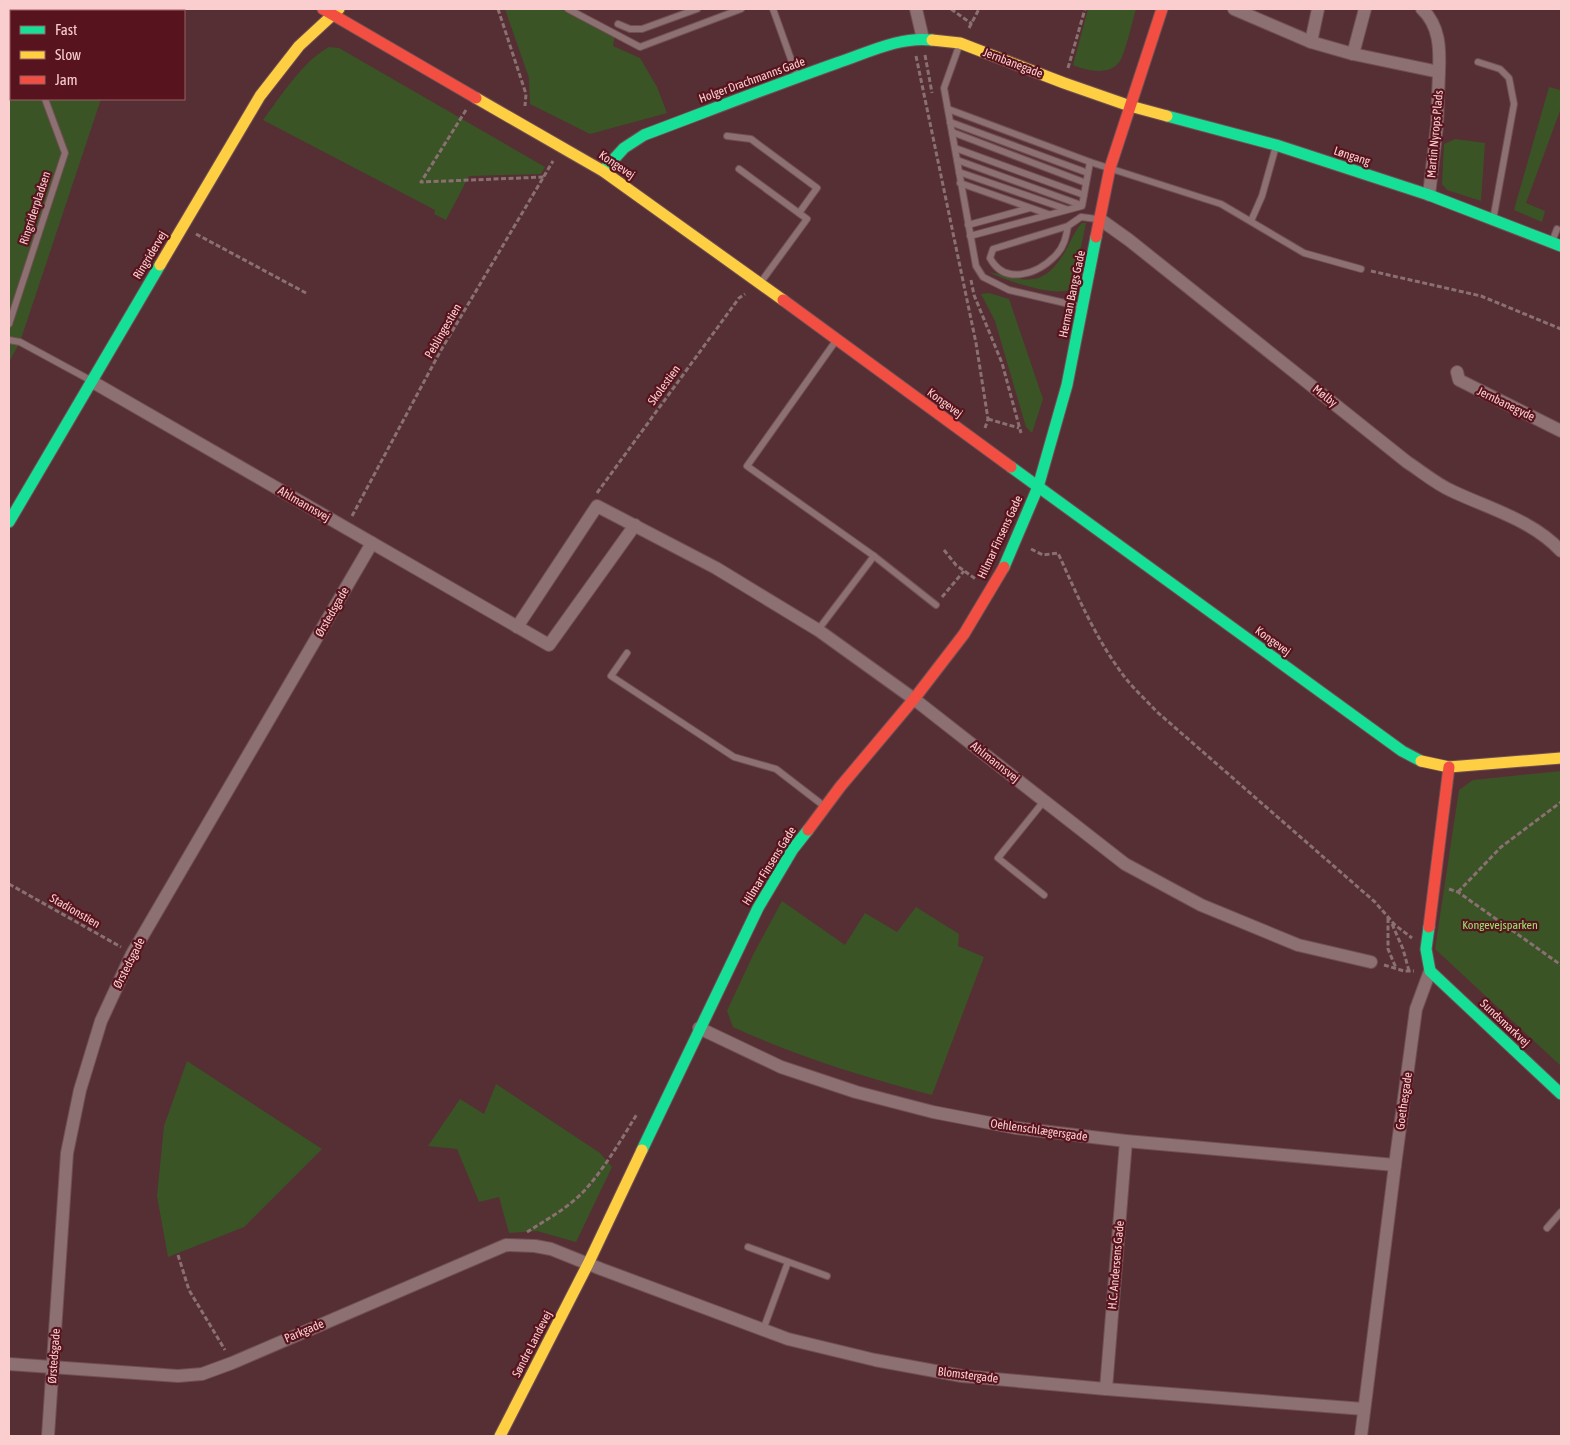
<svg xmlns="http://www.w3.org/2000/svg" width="1570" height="1445" viewBox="0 0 1570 1445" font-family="'Asap Condensed',sans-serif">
	<rect width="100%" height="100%" fill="#552f34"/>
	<!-- green -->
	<g fill="#3a5426">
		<path d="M505,9H562L615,34L613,46L640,58L657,87L667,113L590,134L530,104L529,78Z"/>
		<path d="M1088,9H1136C1133,19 1125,54 1120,61C1110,76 1087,71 1073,65Z"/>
		<path d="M9,13L11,14V99H101L20,342L9,362Z"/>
		<path d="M329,47L339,48L545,167L541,174L469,176L446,220L434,214L435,210L263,120C281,96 302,62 329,47Z"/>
		<path d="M1549,87L1560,90L1561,87V108L1526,203L1545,211L1542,222L1514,210Z"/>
		<path d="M1455,139L1485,143L1481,201L1447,190L1442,184L1444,144Z"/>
		<path d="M1082,223H1086L1073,285C1070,289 1068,291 1063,291C1047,294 1004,280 989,272C1028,281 1043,289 1066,250C1071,241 1075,230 1082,223Z"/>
		<path d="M989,293L1009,299L1043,399L1032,433L1026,427L995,321L981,294Z"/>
		<path d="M1561,771V1066L1435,949L1459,790L1473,780Z"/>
		<path d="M782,901L845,945L865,913L897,932L916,907L959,934L958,946L984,957L932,1095C864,1077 796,1056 733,1027L727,1011L754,953Z"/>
		<path d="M187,1061L322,1149L244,1227L168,1257L157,1196L164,1126Z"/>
		<path d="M496,1084L600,1153L612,1167L576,1242L537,1231L509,1233L499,1197L479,1202L457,1149L428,1146L460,1099L484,1114Z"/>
	</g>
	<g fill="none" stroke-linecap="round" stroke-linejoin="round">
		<!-- lane casing -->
		<g stroke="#714f53" stroke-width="8">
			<g id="lane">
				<path d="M568,9L640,47L741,9"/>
				<path d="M773,9L797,76"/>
				<path d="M618,24L630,29H642L697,9"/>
				<path d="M959,46L944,88L976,266L983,277L1009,290L1082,307"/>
				<path d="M9,56L11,57"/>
				<path d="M1478,62L1500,69L1509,78L1514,104L1493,220"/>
				<path d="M948,109L1090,162L1221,204L1304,253L1361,269"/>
				<path d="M950,122L1088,173"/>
				<path d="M952,132L1086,183"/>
				<path d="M727,136L751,139L817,188L799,213"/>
				<path d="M955,148L1084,195"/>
				<path d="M957,160L1081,205"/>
				<path d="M739,169L807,219L761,282"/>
				<path d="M959,172L1066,209"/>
				<path d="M960,183L1048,214"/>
				<path d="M1251,221L1262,196L1276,146"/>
				<path d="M968,225L1030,208"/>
				<path d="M1068,226C1066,237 1064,247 1056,255C1038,274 1005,286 990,258L993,249L1068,226L1081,217L1097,219"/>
				<path d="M970,236L1082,206L1090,162"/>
				<path d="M1552,242L1557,229"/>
				<path d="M9,324L65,153L45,99"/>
				<path d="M9,340L20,342L90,380"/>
				<path d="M835,342L747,466L874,556L936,605"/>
				<path d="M818,630L874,556"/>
				<path d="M627,653L611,676L734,757L776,769L824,806"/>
				<path d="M1044,801L998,858L1044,895"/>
				<path d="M1547,1228L1561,1212"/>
				<path d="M748,1247L827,1276"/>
				<path d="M763,1330L788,1262"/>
			</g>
		</g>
		<!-- street casing -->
		<g stroke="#714f53" stroke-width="14">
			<g id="street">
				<path d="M916,9L923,39"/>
				<path d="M1234,9L1311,42L1353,54L1439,72L1437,125L1429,195"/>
				<path d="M1422,9C1440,26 1440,49 1439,72"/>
				<path d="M1311,42L1318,9"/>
				<path d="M1353,54L1365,9"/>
				<path d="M1101,220L1129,240L1407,462C1421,471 1436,484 1452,491C1490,509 1532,520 1561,551"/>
				<path d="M1457,372L1459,380L1561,431"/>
				<path d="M91,381L549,645L635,525"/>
				<path d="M517,627L597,506L716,568L818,630L914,699L1125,864L1201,905L1298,945L1371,962"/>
				<path d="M699,1028L781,1067L856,1092L933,1112L1016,1128L1126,1141L1395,1165"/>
				<path d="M9,1364L178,1376L202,1374L232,1363L506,1245L535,1246L551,1249L601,1269L788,1339L875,1360L962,1376L1106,1389L1364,1409"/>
				<path d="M1106,1389L1126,1141"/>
				<path d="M48,1436L67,1153L80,1090L101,1021L132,954L372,543"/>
				<path d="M1361,1436L1395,1165L1416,1009L1430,971"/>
			</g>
		</g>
		<!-- fast casing -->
		<g stroke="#714f53" stroke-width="13">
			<g id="fast">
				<path d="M1167,116L1276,145L1429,195L1561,246"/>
				<path d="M603,171L624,148L644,135C708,111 772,86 837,63C867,53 900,36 932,40"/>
				<path d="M1011,467L1402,751L1421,761"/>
				<path d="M9,522L160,265"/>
				<path d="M1004,567L1038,487L1067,385L1096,237"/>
				<path d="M1429,927L1426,949L1430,971L1561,1094"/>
				<path d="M642,1150L758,908L793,849L808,830"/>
			</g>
		</g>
		<!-- slow casing -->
		<g stroke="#714f53" stroke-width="13">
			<g id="slow">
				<path d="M932,40L960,43L1064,83L1130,106L1167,116"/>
				<path d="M476,98L603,171L783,300"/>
				<path d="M160,265L260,96L299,46L339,9"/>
				<path d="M1421,761L1449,767L1561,758"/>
				<path d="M500,1436L588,1264L642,1150"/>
			</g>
		</g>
		<!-- jam casing -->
		<g stroke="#714f53" stroke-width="13">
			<g id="jam">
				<path d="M323,9L476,98"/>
				<path d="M1096,237L1110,168L1162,9"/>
				<path d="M783,300L1011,467"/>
				<path d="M808,830L840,787L914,699L964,634L1004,567"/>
				<path d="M1429,927L1449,767"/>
			</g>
		</g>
		<!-- path -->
		<g stroke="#8a7071" stroke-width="3" stroke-dasharray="5 2.5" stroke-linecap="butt">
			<path d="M498,9L526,94L525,106"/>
			<path d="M951,9L972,24"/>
			<path d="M969,28L979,9"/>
			<path d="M925,55L932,93"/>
			<path d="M916,56L976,343L988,419L985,428"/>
			<path d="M1068,68L1085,9"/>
			<path d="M466,110L421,182L545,177"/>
			<path d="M196,234L306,293"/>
			<path d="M1371,271L1481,296L1561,329"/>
			<path d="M971,280L974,295L1002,363L1021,433"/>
			<path d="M988,419L1019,428"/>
			<path d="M597,493L739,298L745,294"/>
			<path d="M352,516L441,350L553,161"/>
			<path d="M1031,549L1043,555L1058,553C1078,597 1097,642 1127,680C1136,691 1147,701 1156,711L1375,902L1395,925L1412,938"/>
			<path d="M944,550L956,565L977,580"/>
			<path d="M942,597L964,571"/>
			<path d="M9,884L121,947"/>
			<path d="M1449,889L1458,892L1561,965"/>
			<path d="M1458,892L1501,847L1561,802"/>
			<path d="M1388,918V949L1396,968"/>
			<path d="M1392,924L1403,949L1409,971"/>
			<path d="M1384,965L1404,971H1414"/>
			<path d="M527,1232C546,1220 568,1208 584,1191C605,1168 621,1140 637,1114"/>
			<path d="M178,1255L189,1290L225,1350"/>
		</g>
		<!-- lane -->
		<use href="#lane" stroke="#8c7072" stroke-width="6"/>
		<!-- street -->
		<use href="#street" stroke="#8c7072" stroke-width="12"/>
		<!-- fast -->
		<use href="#fast" stroke="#16e098" stroke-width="11"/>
		<!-- slow -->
		<use href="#slow" stroke="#ffcf43" stroke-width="11"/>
		<!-- jam -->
		<use href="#jam" stroke="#f24e42" stroke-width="11"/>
	</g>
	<g text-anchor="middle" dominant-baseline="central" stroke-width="4.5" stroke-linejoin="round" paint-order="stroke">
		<!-- street labels -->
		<g font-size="12" fill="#facecf" stroke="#58141e">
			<text transform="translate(1013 63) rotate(21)">Jernbanegade</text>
			<text transform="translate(752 80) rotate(-20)">Holger Drachmanns Gade</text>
			<text transform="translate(1435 134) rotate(-85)">Martin Nyrops Plads</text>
			<text transform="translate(1352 156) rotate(18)">Løngang</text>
			<text transform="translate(617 165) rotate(34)">Kongevej</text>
			<text transform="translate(35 208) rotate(-72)">Ringriderpladsen</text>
			<text transform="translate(150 255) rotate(-59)">Ringridervej</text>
			<text transform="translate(1072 294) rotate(-78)">Herman Bangs Gade</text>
			<text transform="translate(443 331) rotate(-60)">Peblingestien</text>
			<text transform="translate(664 385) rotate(-54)">Skolestien</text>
			<text transform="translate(1325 396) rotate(39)">Mølby</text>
			<text transform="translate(945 403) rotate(36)">Kongevej</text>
			<text transform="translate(1506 404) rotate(26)">Jernbanegyde</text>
			<text transform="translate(304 504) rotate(30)">Ahlmannsvej</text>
			<text transform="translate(1000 537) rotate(-65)">Hilmar Finsens Gade</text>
			<text transform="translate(332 612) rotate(-60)">Ørstedsgade</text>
			<text transform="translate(1273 641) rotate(36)">Kongevej</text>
			<text transform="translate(995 762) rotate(38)">Ahlmannsvej</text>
			<text transform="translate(769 866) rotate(-58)">Hilmar Finsens Gade</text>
			<text transform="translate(75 911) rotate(30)">Stadionstien</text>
			<text transform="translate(129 963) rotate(-63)">Ørstedsgade</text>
			<text transform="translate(1505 1023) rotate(43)">Sundsmarkvej</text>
			<text transform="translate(1404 1101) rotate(-82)">Goethesgade</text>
			<text transform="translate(1039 1130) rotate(8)">Oehlenschlægersgade</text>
			<text transform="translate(1116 1265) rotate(-85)">H.C. Andersens Gade</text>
			<text transform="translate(304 1331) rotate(-23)">Parkgade</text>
			<text transform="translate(532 1344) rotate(-63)">Søndre Landevej</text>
			<text transform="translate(54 1356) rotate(-86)">Ørstedsgade</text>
			<text transform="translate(968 1375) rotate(7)">Blomstergade</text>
		</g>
		<!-- park labels -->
		<g font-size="12" fill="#98e771" stroke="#58141e">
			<text x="1500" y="925">Kongevejsparken</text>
		</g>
	</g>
	<!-- border -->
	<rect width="1570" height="1445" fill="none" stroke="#facecf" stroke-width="20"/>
	<!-- legend -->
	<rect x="10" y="10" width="175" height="90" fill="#58141e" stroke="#995e65"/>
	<rect x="20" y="26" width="25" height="8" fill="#16e098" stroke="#995e65"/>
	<text x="55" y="35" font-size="15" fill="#facecf">Fast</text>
	<rect x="20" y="51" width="25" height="8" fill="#ffcf43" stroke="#995e65"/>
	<text x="55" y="60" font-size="15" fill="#facecf">Slow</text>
	<rect x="20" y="76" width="25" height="8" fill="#f24e42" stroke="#995e65"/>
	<text x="55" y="85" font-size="15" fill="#facecf">Jam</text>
</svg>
